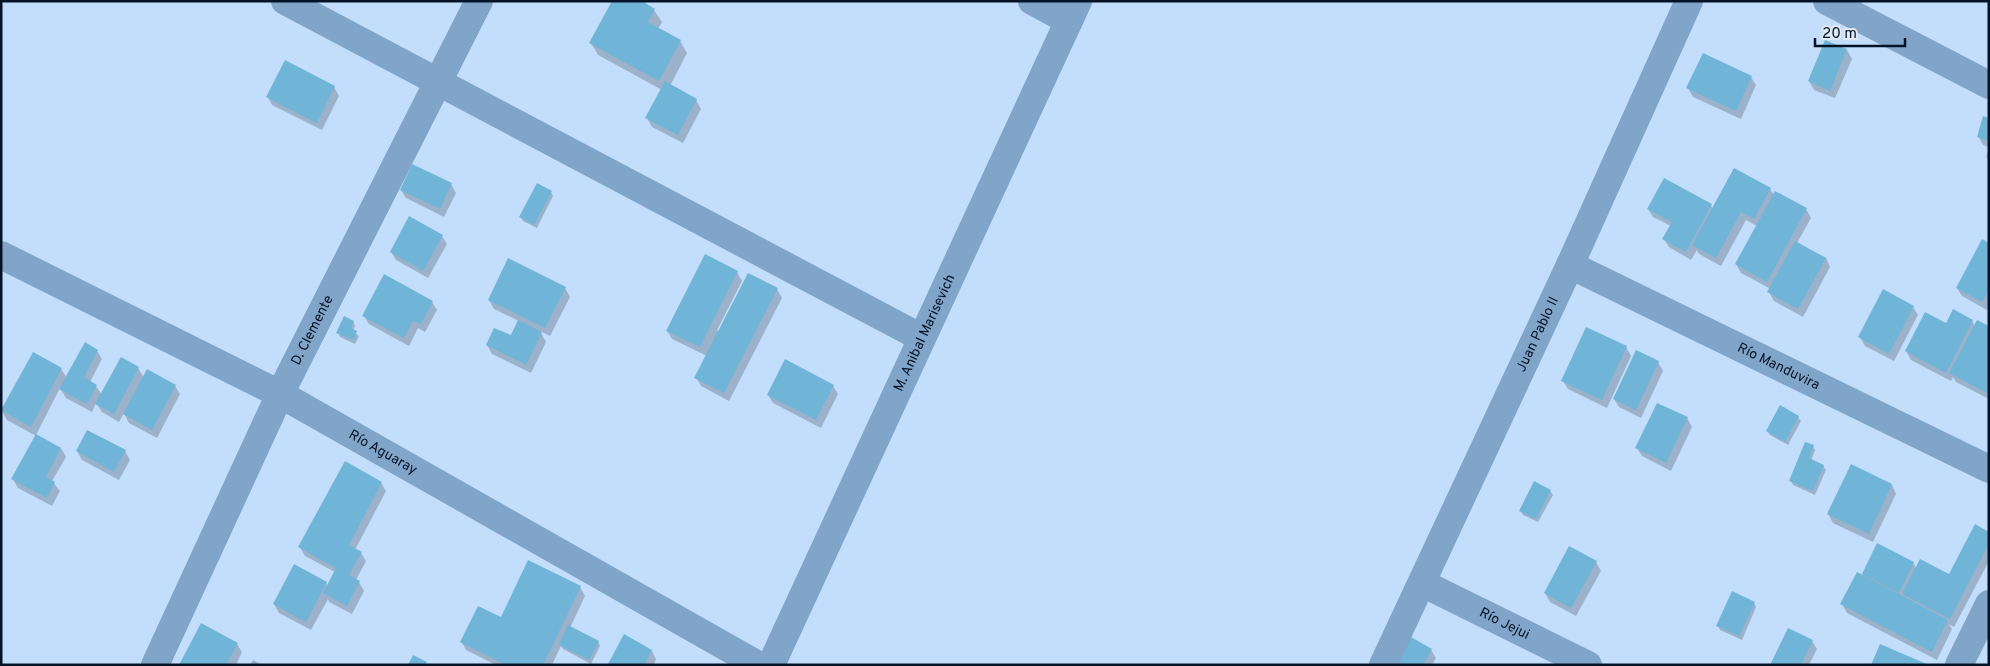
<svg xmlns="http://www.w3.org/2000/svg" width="1990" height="666" viewBox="0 0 1990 666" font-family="Overpass,sans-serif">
	<rect width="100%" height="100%" fill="#c3defd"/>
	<!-- shadow -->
	<g fill="#0003">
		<path d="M654,10L662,22L658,29L680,41L687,53L670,86L696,100L701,109L683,143L652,127L647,118L662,90L598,55L591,43Z"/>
		<path d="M1826,41L1847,50L1852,59L1835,98L1814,90L1809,81Z"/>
		<path d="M1751,77L1756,85L1741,119L1693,97L1688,88Z"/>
		<path d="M334,87L339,96L322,130L272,105L268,97Z"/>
		<path d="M1989,120V147L1983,145L1978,136Z"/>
		<path d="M1989,149V161L1986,157Z"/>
		<path d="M451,184L456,193L444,217L406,198L401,190Z"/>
		<path d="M1770,189L1774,195L1806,209L1811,218L1797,243L1826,258L1830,267L1803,317L1774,301L1769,292L1771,289L1741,273L1736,264L1757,226L1746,220L1721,266L1699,254L1697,250L1691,260L1669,247L1664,239L1671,226L1653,217L1648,209L1711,205L1713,209Z"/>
		<path d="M551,192L553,196L537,228L523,221L520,216Z"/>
		<path d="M442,236L447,244L428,278L396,260L391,252Z"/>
		<path d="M1989,244V307L1987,310L1962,296L1957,288Z"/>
		<path d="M737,272L742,281L717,330L719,332L777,289L782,298L729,401L701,386L696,377L707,356L672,339L667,330Z"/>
		<path d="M565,288L570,297L550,336L540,331L546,342L531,373L492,354L487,345L511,337L519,321L494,309L489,300Z"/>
		<path d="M432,302L437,310L425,332L418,328L409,346L369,324L364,316Z"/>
		<path d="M1913,307L1918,315L1894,361L1865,346L1860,337Z"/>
		<path d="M1972,321L1975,326L1989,327V399L1956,382L1953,377L1951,381L1911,360L1906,351L1947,325Z"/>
		<path d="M353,322L355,326L353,331L359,336L355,344L340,337L338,333Z"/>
		<path d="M1626,347L1631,356L1607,408L1568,389L1563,381Z"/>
		<path d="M97,351L102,359L90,382L96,386L102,395L138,368L144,378L175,386L180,394L157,438L129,423L124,413L119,422L102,412L96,403L92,412L66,398L60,388L36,435L61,448L66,457L52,481L60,491L52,506L18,488L13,479L36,436L7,420L2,411L34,353L61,369L67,378Z"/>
		<path d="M1658,362L1663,371L1641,418L1619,407L1614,399Z"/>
		<path d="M833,386L838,394L821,428L773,403L768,395Z"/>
		<path d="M1798,417L1801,421L1788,445L1770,435L1767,431Z"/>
		<path d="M1687,418L1692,427L1671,471L1642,456L1637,448Z"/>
		<path d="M1813,446L1815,450L1811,461L1823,466L1826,470L1815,495L1793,485L1791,481Z"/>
		<path d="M77,451H125L130,460L119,480L82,460Z"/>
		<path d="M381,483L386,491L355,550L361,553L366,561L356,580L359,582L364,591L352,614L329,602L328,599L311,630L279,613L274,604L326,583L328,586L335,572L305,556L300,547Z"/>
		<path d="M1892,485L1896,494L1873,542L1833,523L1828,514Z"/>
		<path d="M1550,491L1553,495L1538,522L1523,515L1521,511Z"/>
		<path d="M1989,533V561L1954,627L1949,624L1952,629L1937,660L1847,613L1842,604L1862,577L1878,545L1913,563L1917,569L1950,576Z"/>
		<path d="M1596,562L1601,571L1576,616L1550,602L1545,593Z"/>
		<path d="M580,587L585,596L570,628L598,642L600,646L591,664L563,649L561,646L552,665H496L466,650L461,641L501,618Z"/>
		<path d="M1754,603L1756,607L1742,640L1720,630L1718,626Z"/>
		<path d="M1812,641L1817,649L1809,665H1771Z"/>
		<path d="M237,644L242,652L236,665H180Z"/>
		<path d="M1431,650L1436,658L1432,665H1395Z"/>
		<path d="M652,651L656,659L654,665L609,664Z"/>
		<path d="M253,660L262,665H250Z"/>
	</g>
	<!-- building -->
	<g fill="#70b5d7">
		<path d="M612,1H642L655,9L648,22L681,40L659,81L589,43Z"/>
		<path d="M1825,40L1847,49L1830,91L1808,81Z"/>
		<path d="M1703,53L1752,76L1736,111L1686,88Z"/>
		<path d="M285,60L335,86L317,123L266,97Z"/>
		<path d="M665,81L697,99L678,135L645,118Z"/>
		<path d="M1983,116L1989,118V141L1977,137Z"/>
		<path d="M412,164L452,183L440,209L400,190Z"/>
		<path d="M1734,168L1771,188L1754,219L1741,212L1716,258L1692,245Z"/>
		<path d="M1664,178L1712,204L1686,252L1662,239L1672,222L1647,209Z"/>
		<path d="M537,183L552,191L534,225L519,217Z"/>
		<path d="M1775,191L1807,208L1767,282L1735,264Z"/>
		<path d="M409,216L443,235L423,271L390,252Z"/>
		<path d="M1982,239L1989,243V290L1982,302L1956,288Z"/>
		<path d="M1795,241L1826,258L1798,309L1767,292Z"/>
		<path d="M705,254L738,271L700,347L666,331Z"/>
		<path d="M508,258L566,287L545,328L488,300Z"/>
		<path d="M748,273L778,288L724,393L694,378Z"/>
		<path d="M384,274L433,301L421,324L413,321L404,338L362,316Z"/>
		<path d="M1883,289L1914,306L1889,354L1858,337Z"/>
		<path d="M1953,309L1973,320L1946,373L1905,351L1925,312L1946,323Z"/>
		<path d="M344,316L354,321L351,328L357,331L353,340L336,333Z"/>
		<path d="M518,320L542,332L526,365L486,345L494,328L511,335Z"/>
		<path d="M1977,320L1989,326V394L1949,373Z"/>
		<path d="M1586,327L1627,346L1602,400L1561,381Z"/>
		<path d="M85,342L98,350L84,377L97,385L87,404L59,389Z"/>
		<path d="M1636,350L1659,361L1636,410L1613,399Z"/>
		<path d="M33,352L62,368L31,427L1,410Z"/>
		<path d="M121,357L139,367L114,414L95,404Z"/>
		<path d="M785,359L834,385L816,420L767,395Z"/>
		<path d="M147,369L176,385L152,430L123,414Z"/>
		<path d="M1657,403L1688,417L1666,463L1635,448Z"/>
		<path d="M1780,405L1799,416L1785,442L1766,431Z"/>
		<path d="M87,430L126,450L114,472L76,451Z"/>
		<path d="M36,434L61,448L46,477L55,482L47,498L11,479Z"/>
		<path d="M1805,442L1814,445L1809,458L1824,465L1813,491L1789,481Z"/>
		<path d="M345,461L382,482L349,545L362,552L349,575L360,581L347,606L323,593L336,568L298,547Z"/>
		<path d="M1851,464L1892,484L1869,534L1827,514Z"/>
		<path d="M1534,481L1551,490L1536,519L1519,511Z"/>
		<path d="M1975,524L1989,532V543L1950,619L1902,594L1920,559L1949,574Z"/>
		<path d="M1877,543L1914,562L1899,593L1862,574Z"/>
		<path d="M1569,546L1597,561L1571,608L1544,593Z"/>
		<path d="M528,560L581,586L543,665H506L460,642L478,606L501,617Z"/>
		<path d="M294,564L327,582L306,622L273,604Z"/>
		<path d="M1857,572L1948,620L1932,652L1840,604Z"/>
		<path d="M1732,591L1755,602L1739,636L1716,626Z"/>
		<path d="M201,623L238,643L226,665H179Z"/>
		<path d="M568,625L599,641L589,660L559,645Z"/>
		<path d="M1788,628L1813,640L1801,665H1770Z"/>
		<path d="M624,634L652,650L644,665L608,664Z"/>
		<path d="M1409,636L1432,649L1423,665H1394Z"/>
		<path d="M1880,644L1929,665H1871Z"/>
		<path d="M413,655L427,662L425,665H408Z"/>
	</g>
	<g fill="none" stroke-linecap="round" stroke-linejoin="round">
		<!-- minor -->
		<g stroke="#81a4c9" stroke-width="28">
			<path d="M285,1L922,338"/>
			<path d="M1032,1L1069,21"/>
			<path d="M1827,1L1989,85"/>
			<path id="s1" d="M1,255L280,394L758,665"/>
			<path id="s2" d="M1570,265L1989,469"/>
			<path id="s3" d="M1422,583L1588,665"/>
			<path id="s4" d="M155,665L280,394L479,1"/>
			<path id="s5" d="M771,665L1078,1"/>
			<path id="s6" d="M1383,665L1570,265L1689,1"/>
			<path d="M1959,665L1989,604"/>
		</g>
	</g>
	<g text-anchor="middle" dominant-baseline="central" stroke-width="4" stroke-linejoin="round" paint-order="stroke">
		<!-- street labels -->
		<g font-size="14" fill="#041426" stroke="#e0e9f4">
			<text stroke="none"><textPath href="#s4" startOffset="370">D. Clemente</textPath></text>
			<text stroke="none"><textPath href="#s5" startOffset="366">M. Anibal Marisevich</textPath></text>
			<text stroke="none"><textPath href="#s6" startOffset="365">Juan Pablo II</textPath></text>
			<text stroke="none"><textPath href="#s2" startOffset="232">Río Manduvira</textPath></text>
			<text stroke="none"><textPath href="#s1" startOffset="430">Río Aguaray</textPath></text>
			<text stroke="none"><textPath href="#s3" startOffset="92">Río Jejui</textPath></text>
		</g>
	</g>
	<!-- border -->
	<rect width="1990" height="666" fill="none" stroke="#041426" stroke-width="5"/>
	<!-- scale -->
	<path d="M1815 38v8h90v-8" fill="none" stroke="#041426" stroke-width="2.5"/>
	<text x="1822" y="38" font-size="15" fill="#041426" stroke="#e0e9f4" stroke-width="4" paint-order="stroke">20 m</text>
</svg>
